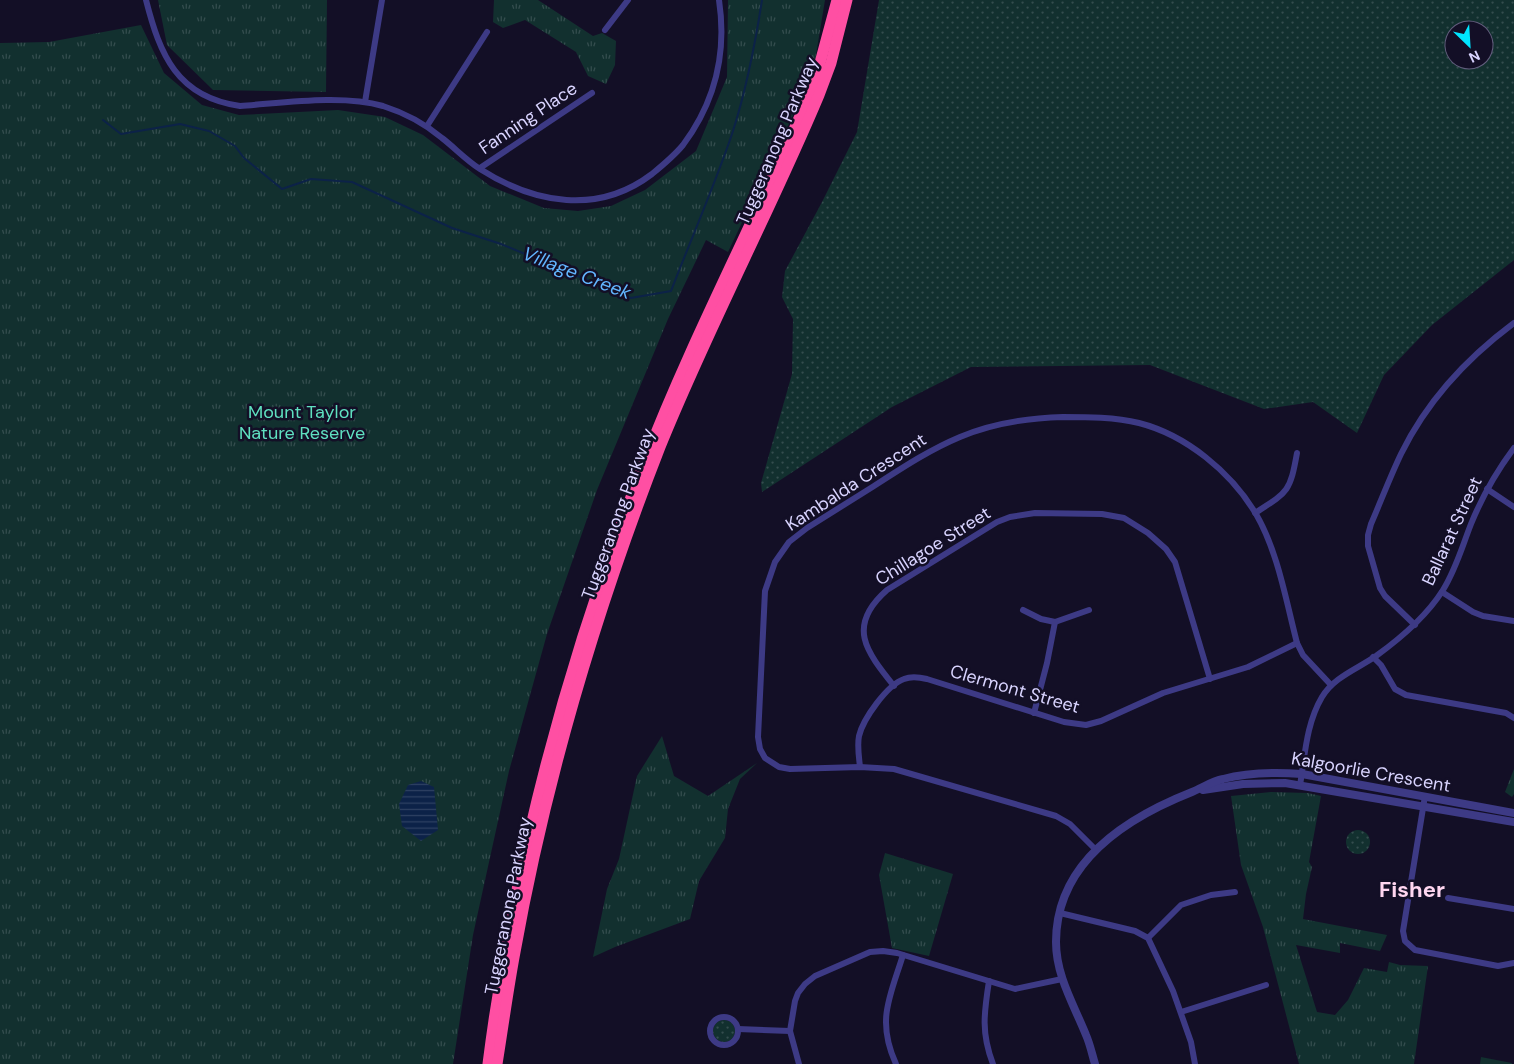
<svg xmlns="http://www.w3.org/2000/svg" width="1514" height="1064" viewBox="0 0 1514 1064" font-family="'DM Sans',sans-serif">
	<defs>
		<pattern id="grass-dots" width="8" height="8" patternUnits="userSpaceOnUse" patternTransform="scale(1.25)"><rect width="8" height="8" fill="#12302f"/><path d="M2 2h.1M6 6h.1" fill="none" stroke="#344d4e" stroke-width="1.8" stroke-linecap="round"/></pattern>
		<pattern id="park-tufts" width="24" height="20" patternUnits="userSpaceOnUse" patternTransform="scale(1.25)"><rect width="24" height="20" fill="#12302f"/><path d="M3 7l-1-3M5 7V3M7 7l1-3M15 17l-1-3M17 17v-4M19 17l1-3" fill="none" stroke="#344d4e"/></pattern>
		<pattern id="water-rules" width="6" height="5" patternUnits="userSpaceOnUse" patternTransform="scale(1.25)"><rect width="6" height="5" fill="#0c2248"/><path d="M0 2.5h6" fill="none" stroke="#2f4163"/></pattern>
	</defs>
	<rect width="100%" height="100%" fill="#130f26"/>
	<!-- grass -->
	<g fill="url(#grass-dots)" fill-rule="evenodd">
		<path d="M879,0H1514V260L1432,325L1384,375L1357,433L1313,402L1264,409L1150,365L971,367L892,407L762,492L761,483L792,374L793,319L782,297L785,271L822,202L857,132ZM1454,30H1484V60H1454Z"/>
		<circle cx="1358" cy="842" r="12"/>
		<circle cx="724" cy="1031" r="11"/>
	</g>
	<!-- park -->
	<g fill="url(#park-tufts)">
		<path d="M158,0H327L326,92L213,90L167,45Z"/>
		<path d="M494,0H538L593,36L602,33L616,41L615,65L606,84L588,76L576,52L525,20L503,28L493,22Z"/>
		<path d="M728,0H825L813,73L728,252L706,240L668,319L597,490L547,634L509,771L473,935L453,1064H0V43L49,42L141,25L164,73L202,105L239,115L338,110L385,117L423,135L490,186L544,208L578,211L611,206L645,190L696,151L727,77Z"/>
		<path d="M662,736L674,776L708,796L757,763L740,779L728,809L725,838L699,881L690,919L615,947L593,957L607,889L619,859L637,776Z"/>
		<path d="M1514,769V794L1512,797L1505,792Z"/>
		<path d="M1271,792L1308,793L1321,796L1309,862L1312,867L1306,894L1303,919L1387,935L1380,951L1340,943V953L1296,945L1317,1012L1335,1015L1348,1000L1364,968L1387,972L1389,962L1400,965L1428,966L1414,1064H1299L1263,927L1241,865L1231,796Z"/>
		<path d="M885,853L953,874L929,956L892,948L879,875Z"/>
	</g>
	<!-- pitch -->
	<path fill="#12302f" d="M1481,1057L1512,1063V1064H1480Z"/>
	<!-- water -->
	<path fill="url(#water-rules)" d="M421,781L434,787L438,830L421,841L402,826L399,804L408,785Z"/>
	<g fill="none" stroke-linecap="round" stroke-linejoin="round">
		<!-- stream -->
		<path stroke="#0c2248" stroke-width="2" d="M103,120L121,134L180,124L209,131L235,146L244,158L282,189L311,179L352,182L452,228L501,244L631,298L671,291C691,239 714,187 732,134C746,91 755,45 762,0"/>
		<!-- minor -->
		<g stroke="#3d3a85" stroke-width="6">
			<path d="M146,0C160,55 177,97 240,106C283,103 342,94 383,106C405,113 424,123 442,138C455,148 466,160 480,169C535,204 598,215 652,174C663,165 674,156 683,145C715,102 727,53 719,0"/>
			<path d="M605,30L628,0"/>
			<path d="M365,102L382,0"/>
			<path d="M427,126L487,32"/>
			<path d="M480,168L592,93"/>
			<path d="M1487,489L1514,507"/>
			<path d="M1255,513C1288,492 1290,492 1297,453"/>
			<path d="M1442,592L1473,612L1483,616L1514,621"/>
			<path d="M1023,610L1041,619L1055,622L1089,610"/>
			<path d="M1415,625L1385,596L1380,588L1368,546V535L1371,524C1381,501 1390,477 1401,454C1427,401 1467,358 1514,323"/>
			<path d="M1373,657L1381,665L1395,689L1406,695L1506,713L1514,718"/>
			<path d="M894,686C866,651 846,626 887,590L997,522L1010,517L1035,513L1102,514L1124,518L1148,533L1166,549L1175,562L1210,679"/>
			<path d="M1034,713L1047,663L1055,622"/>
			<path d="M860,767C859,757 857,746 859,736C863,719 887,685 904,679C911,676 919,677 927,679L1064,722L1086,725L1101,721L1163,693L1248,667L1297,643"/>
			<path d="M1300,785C1305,756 1306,724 1322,697C1334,677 1357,669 1376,656C1401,638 1426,617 1443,590C1456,569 1462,547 1471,524C1482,497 1496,472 1514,448"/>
			<path d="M1425,796L1403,931L1405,941L1415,950L1498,966L1514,963"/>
			<path d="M1096,850L1070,824L1056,816L894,769L860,767L790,769L779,767L765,758L760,749L758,737L765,591L775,562L789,542L807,528C829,514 852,500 874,486C902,468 929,450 960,437C993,423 1027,418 1063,417C1087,417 1115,417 1139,423C1186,435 1231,472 1256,514C1278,552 1286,601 1297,643L1303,655L1331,685"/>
			<path d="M1448,898L1514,909"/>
			<path d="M1060,913L1135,931L1148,938L1173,991L1191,1042L1195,1064"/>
			<path d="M1148,938L1181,905L1211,895L1235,892"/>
			<path d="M989,981C984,1013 981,1033 993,1064"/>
			<path d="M1181,1012L1266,985"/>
			<circle cx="724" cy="1031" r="14"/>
			<path d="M738,1029L790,1031"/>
			<path d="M799,1064L790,1031L795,1001L798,993L805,984L815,976L870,952L883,951L897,953L1015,989L1062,979"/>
			<path d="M896,1064C876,1020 890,997 903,955"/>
		</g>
		<!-- tertiary -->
		<g stroke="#3d3a85" stroke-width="8">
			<path d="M1203,790L1243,784L1285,783L1514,822"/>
			<path d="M1095,1064C1092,1054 1090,1044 1086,1035C1074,1005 1056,976 1056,942C1056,863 1126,818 1192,792C1202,788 1212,781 1223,779C1250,772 1275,772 1302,774L1514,813"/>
		</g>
		<!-- motorway -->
		<g stroke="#ff4fa3" stroke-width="11">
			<path d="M488,1064C514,859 569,656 644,463C692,339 755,220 808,98L820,63L837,0"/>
			<path d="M497,1064C503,1027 508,989 515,952C546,779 596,611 660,447C708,328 769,214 819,95L831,63L847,0"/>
		</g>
	</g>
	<g text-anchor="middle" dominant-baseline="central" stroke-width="5" stroke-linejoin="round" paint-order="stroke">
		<!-- street labels -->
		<g font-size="18" fill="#d9d4ff" stroke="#130f26">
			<text transform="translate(528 118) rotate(-34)">Fanning Place</text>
			<text transform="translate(777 141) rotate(-67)">Tuggeranong Parkway</text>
			<text transform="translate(856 482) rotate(-33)">Kambalda Crescent</text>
			<text transform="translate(618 514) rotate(-70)">Tuggeranong Parkway</text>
			<text transform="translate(1452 531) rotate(-65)">Ballarat Street</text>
			<text transform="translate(933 546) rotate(-32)">Chillagoe Street</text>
			<text transform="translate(1015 689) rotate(16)">Clermont Street</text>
			<text transform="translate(1371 772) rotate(10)">Kalgoorlie Crescent</text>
			<text transform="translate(508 906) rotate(-79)">Tuggeranong Parkway</text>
		</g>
		<!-- park labels -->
		<g font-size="18" fill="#5fe0c0" stroke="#130f26">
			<text x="302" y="412">Mount Taylor<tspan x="302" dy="21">Nature Reserve</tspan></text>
		</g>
		<!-- water labels -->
		<g font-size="19" font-style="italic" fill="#62b6ff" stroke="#130f26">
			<text transform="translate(577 273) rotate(21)">Village Creek</text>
		</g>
		<!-- district labels -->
		<g font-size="22" font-weight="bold" fill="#ffd6f0" stroke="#130f26">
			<text x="1412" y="889">Fisher</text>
		</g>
	</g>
	<!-- north arrow -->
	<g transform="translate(1469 45) rotate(155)"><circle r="24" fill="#130f26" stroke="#625e7d"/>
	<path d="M0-4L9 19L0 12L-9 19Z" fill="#00e5ff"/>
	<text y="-8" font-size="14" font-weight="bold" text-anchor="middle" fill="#d9d4ff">N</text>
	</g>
</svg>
